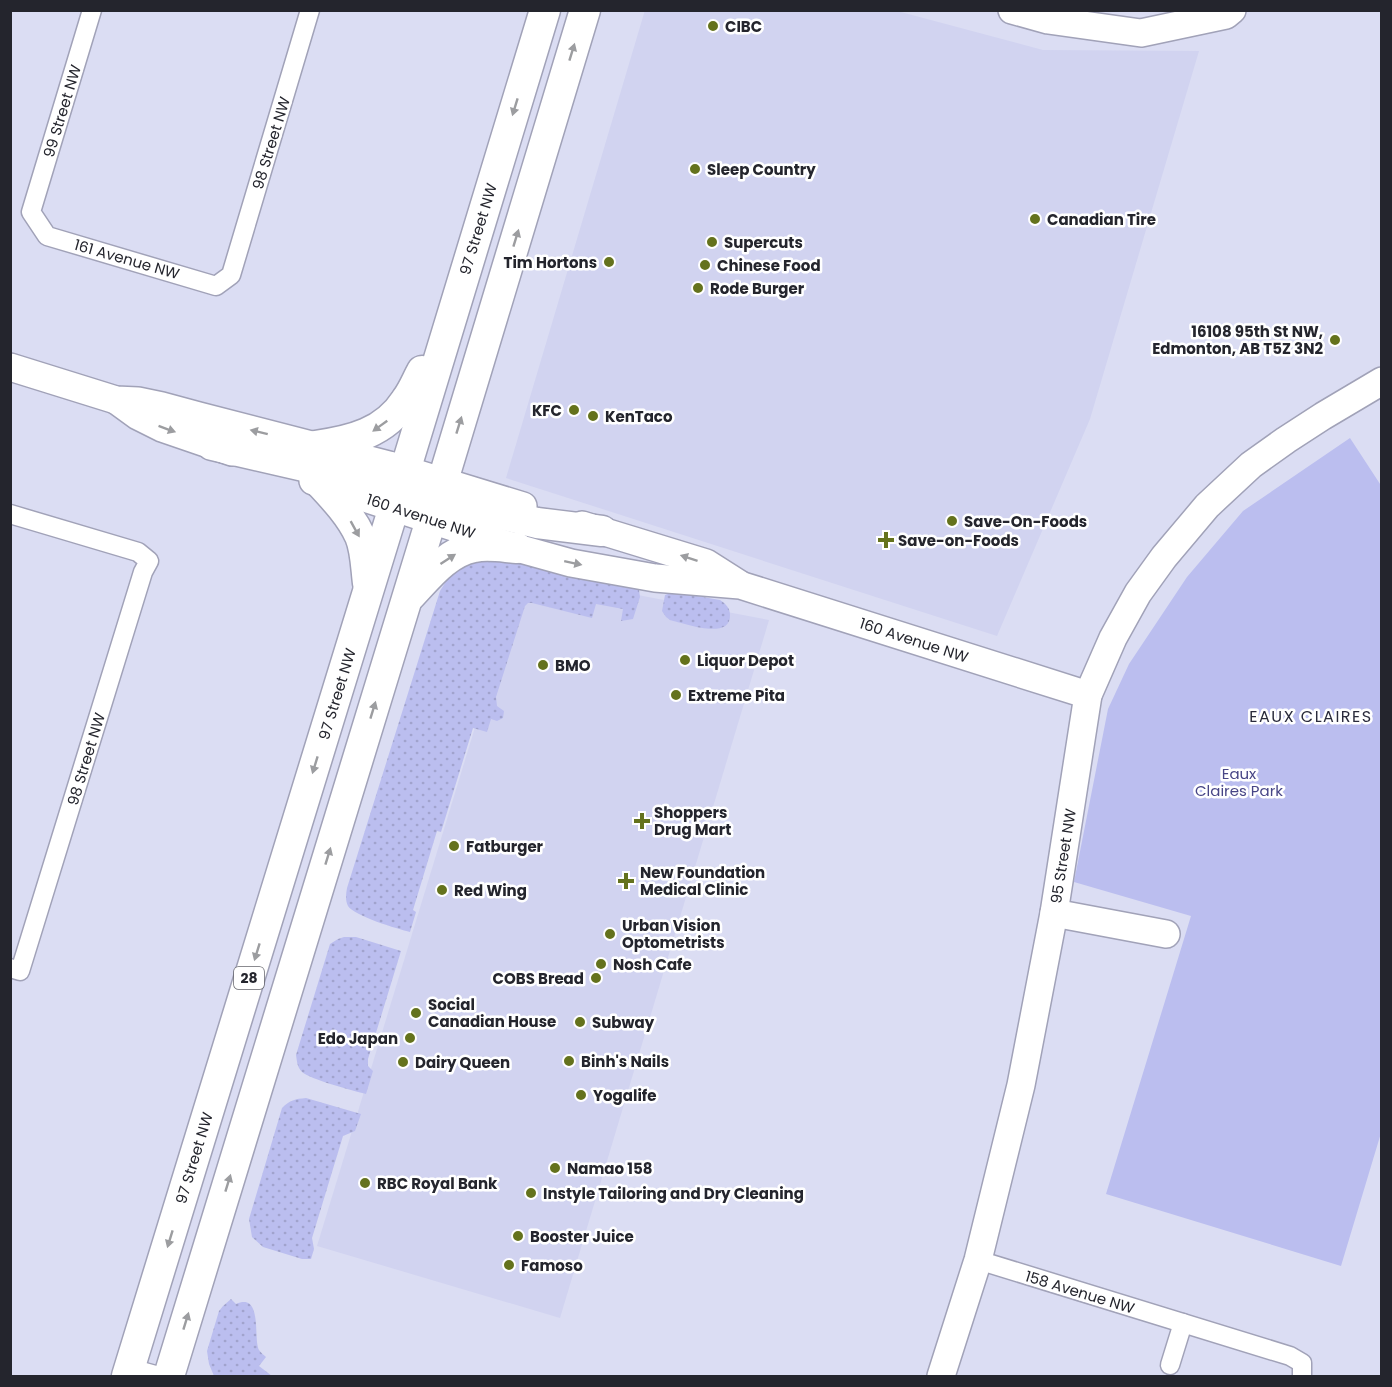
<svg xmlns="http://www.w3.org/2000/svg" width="1392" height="1387" viewBox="0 0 1392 1387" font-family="Poppins,sans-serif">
	<defs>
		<pattern id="grass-dots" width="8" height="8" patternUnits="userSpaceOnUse" patternTransform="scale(1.5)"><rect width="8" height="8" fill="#bbbeef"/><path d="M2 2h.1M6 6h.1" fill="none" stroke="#a1a3cd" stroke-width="1.8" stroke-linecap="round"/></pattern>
	</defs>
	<rect width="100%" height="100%" fill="#dbddf3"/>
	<!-- built -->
	<g fill="#d1d3f0">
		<path d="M645,10L897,11L1043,50L1199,51L1090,419L997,636L506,478Z"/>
		<path d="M522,573L769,620L560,1318L317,1246Z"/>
	</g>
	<!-- grass -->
	<g fill="url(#grass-dots)">
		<path d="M493,554L635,587L639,590L640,597L633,619L621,621L623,609L596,604L592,618L532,603H528L525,606L496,697L497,706L504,711L503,718L497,721L491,719L487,732L473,728L441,832L437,831L413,910L416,912L410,932C398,929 354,916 348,906C345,900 346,894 347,888L440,591L451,573L461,561Z"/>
		<path d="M674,592L720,600C726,604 730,608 730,615C731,641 683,623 670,620L666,617L662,611L665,595Z"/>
		<path d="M344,937H356L401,951L368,1059V1066L373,1071L366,1094C354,1091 309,1079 302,1072C297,1067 297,1061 296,1055L330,944L338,939Z"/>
		<path d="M306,1098L361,1114L355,1131L343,1136L312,1238L314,1249L311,1259H302L263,1247L252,1237L249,1219L282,1108C290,1100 295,1099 306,1098Z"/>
		<path d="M231,1299L236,1304C263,1292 253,1338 259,1350C261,1353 264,1355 266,1357L259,1366L272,1376H214L209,1364L207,1351L219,1311L223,1306Z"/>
	</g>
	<!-- park -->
	<path fill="#bbbeef" d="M1350,438L1382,487L1381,1133L1341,1266L1106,1194L1191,916L1074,882L1108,709L1129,664L1187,577L1243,511Z"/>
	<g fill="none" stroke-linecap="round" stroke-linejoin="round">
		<!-- street casing -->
		<g stroke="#a1a2b8" stroke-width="21">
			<g id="street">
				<path d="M92,10L31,212L47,236L216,286L231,275L310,10"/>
				<path d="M10,514L138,552L149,561L143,572L20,971L10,968"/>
				<path d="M978,1260L1290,1356L1302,1363V1376"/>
				<path d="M1170,1365L1183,1323"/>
				<path d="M130,1368L159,1376"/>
			</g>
		</g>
		<!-- secondary casing -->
		<g stroke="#a1a2b8" stroke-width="30">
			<g id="secondary">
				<path d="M1012,10L1048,20L1141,33L1226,15L1232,10"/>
				<path d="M10,367L116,400L138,401L162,406L199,416L389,465L523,506"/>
				<path d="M116,400L138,416L162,428L232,452"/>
				<path d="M313,481L517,548L571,563L655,578L740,585L1088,695"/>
				<path d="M582,525L706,563L739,584"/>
				<path d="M1054,913L1166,934"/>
				<path d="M941,1376L978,1260L1021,1085L1054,913L1088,695L1113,638L1138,593L1164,557L1207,506L1251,465L1286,440L1323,416L1382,381"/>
			</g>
		</g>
		<!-- primary casing -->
		<g stroke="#a1a2b8" stroke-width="33">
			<g id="primary">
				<path d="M212,445L399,488L418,489"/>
				<path d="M315,446C351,441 385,433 406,400C413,391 417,380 422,371"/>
				<path d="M320,483C335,499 351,516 360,536C366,550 366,568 368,583"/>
				<path d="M416,504H427L437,501L477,508L537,523L602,531"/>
				<path d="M410,596C428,577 447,552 474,547C488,544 503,547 517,548"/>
				<path d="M127,1376L394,507L545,10"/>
				<path d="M169,1376L431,520L585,10"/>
			</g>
		</g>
		<!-- street -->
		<use href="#street" stroke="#fff" stroke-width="18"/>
		<!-- secondary -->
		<use href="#secondary" stroke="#fff" stroke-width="27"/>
		<!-- primary -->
		<use href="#primary" stroke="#fff" stroke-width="30"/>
	</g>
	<!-- one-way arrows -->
	<defs><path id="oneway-solid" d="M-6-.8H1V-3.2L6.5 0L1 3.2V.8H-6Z" transform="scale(1.5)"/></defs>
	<g fill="#9c9da0">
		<use href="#oneway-solid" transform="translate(572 52) rotate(-73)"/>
		<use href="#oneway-solid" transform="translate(515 107) rotate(107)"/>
		<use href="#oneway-solid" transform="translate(516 238) rotate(-73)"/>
		<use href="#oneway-solid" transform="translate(459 425) rotate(-73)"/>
		<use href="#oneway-solid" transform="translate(380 426) rotate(144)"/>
		<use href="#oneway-solid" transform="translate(167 429) rotate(20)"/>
		<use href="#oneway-solid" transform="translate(259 432) rotate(-166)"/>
		<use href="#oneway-solid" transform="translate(355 529) rotate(61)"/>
		<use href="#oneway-solid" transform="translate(689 558) rotate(-162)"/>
		<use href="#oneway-solid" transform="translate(448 559) rotate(-33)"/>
		<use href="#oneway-solid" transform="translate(573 563) rotate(12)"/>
		<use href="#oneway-solid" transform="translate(373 710) rotate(-73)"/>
		<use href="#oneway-solid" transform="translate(315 765) rotate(107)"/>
		<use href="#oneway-solid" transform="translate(328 856) rotate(-73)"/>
		<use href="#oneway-solid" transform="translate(257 952) rotate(107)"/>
		<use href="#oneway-solid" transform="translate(228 1183) rotate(-73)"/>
		<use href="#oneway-solid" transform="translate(170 1239) rotate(107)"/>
		<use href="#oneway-solid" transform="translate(186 1321) rotate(-73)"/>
	</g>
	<!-- markers -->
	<g fill="#64721d" stroke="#fff" stroke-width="2">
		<circle cx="713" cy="26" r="6"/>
		<circle cx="695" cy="169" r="6"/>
		<circle cx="1035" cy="219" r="6"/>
		<circle cx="712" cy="242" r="6"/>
		<circle cx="609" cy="262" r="6"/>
		<circle cx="705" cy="265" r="6"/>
		<circle cx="698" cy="288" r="6"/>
		<circle cx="1335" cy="340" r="6"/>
		<circle cx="574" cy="410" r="6"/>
		<circle cx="593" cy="416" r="6"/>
		<circle cx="952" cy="521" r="6"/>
		<path d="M883 531h6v6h6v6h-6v6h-6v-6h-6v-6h6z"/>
		<circle cx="685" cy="660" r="6"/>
		<circle cx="543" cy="665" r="6"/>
		<circle cx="676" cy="695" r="6"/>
		<path d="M639 812h6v6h6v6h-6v6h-6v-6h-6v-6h6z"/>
		<circle cx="454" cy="846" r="6"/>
		<path d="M623 872h6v6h6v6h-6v6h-6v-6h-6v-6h6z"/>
		<circle cx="442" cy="890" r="6"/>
		<circle cx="610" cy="934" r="6"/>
		<circle cx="601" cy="964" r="6"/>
		<circle cx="596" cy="978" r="6"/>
		<circle cx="416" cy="1013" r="6"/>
		<circle cx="580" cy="1022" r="6"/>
		<circle cx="410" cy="1038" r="6"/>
		<circle cx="569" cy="1061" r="6"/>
		<circle cx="403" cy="1062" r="6"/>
		<circle cx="581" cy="1095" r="6"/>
		<circle cx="555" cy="1168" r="6"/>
		<circle cx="365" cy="1183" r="6"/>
		<circle cx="531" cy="1193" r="6"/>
		<circle cx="518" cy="1236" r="6"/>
		<circle cx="509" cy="1265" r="6"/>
	</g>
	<g text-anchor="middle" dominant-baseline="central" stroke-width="5" stroke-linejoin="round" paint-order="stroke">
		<!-- shield labels -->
		<rect fill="#fff" stroke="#66666c" stroke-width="1.5" x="234" y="967" width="30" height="22" rx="4.5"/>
		<g font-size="14" font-weight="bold" fill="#24252d">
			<text x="249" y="978">28</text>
		</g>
		<!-- poi labels -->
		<g font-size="15" font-weight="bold" fill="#24252d" stroke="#fff" text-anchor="start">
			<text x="725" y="26">CIBC</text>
			<text x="707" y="169">Sleep Country</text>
			<text x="1047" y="219">Canadian Tire</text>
			<text x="724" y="242">Supercuts</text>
			<text x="597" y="262" text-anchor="end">Tim Hortons</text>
			<text x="717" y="265">Chinese Food</text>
			<text x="710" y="288">Rode Burger</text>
			<text x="1323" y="331" text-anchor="end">16108 95th St NW,<tspan x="1323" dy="17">Edmonton, AB T5Z 3N2</tspan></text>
			<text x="562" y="410" text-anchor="end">KFC</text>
			<text x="605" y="416">KenTaco</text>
			<text x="964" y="521">Save-On-Foods</text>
			<text x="898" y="540">Save-on-Foods</text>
			<text x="697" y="660">Liquor Depot</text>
			<text x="555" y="665">BMO</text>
			<text x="688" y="695">Extreme Pita</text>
			<text x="654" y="812">Shoppers<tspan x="654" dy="17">Drug Mart</tspan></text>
			<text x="466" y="846">Fatburger</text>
			<text x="640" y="872">New Foundation<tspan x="640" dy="17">Medical Clinic</tspan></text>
			<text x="454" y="890">Red Wing</text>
			<text x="622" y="925">Urban Vision<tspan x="622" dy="17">Optometrists</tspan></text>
			<text x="613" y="964">Nosh Cafe</text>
			<text x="584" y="978" text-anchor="end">COBS Bread</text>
			<text x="428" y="1004">Social<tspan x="428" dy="17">Canadian House</tspan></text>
			<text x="592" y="1022">Subway</text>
			<text x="398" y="1038" text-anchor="end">Edo Japan</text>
			<text x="581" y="1061">Binh's Nails</text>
			<text x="415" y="1062">Dairy Queen</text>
			<text x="593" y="1095">Yogalife</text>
			<text x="567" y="1168">Namao 158</text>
			<text x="377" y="1183">RBC Royal Bank</text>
			<text x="543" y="1193">Instyle Tailoring and Dry Cleaning</text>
			<text x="530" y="1236">Booster Juice</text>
			<text x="521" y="1265">Famoso</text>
		</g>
		<!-- street labels -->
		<g font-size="15" fill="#24252d" stroke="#fff">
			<text transform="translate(62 111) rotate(-73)">99 Street NW</text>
			<text transform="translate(271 143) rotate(-73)">98 Street NW</text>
			<text transform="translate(478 229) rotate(-73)">97 Street NW</text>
			<text transform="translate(127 259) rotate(16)">161 Avenue NW</text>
			<text transform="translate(421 516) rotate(18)">160 Avenue NW</text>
			<text transform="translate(914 640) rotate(18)">160 Avenue NW</text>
			<text transform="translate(337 694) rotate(-73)">97 Street NW</text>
			<text transform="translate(86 759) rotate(-73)">98 Street NW</text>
			<text transform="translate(1063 856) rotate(-81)">95 Street NW</text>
			<text transform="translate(194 1158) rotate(-73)">97 Street NW</text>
			<text transform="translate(1080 1292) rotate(17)">158 Avenue NW</text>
		</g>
		<!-- park labels -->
		<g font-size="15" fill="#474586" stroke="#fff">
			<text x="1239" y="773">Eaux<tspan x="1239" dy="17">Claires Park</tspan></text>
		</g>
		<!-- neighbourhood labels -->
		<g font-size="16" letter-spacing="1.5" fill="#292a3b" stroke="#fff">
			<text x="1311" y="716">EAUX CLAIRES</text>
		</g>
	</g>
	<!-- border -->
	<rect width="1392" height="1387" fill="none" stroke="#24252d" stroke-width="24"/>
</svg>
